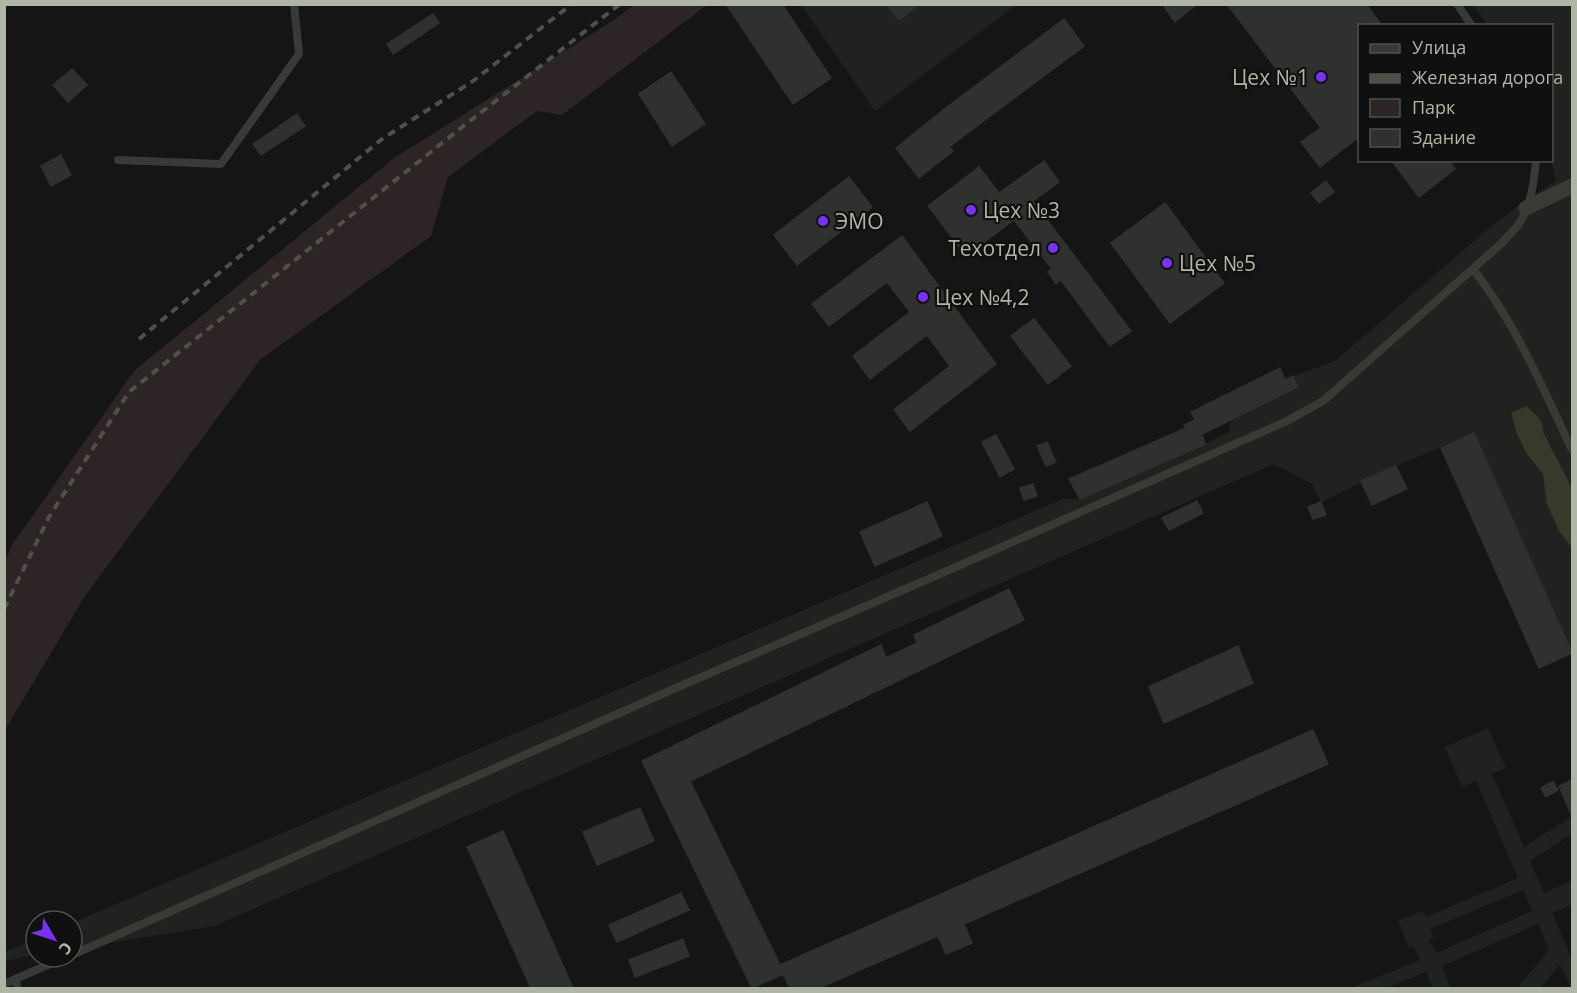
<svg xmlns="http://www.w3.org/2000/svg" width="1577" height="993" viewBox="0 0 1577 993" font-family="'Open Sans',sans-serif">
	<rect width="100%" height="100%" fill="#141514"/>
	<!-- built -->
	<g fill="#202220" fill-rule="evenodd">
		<path d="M801,5H1016L875,111Z"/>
		<path d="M1473,5H1572V657L1474,433L1396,466L1321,502L1312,484L1274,464L214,926L72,949V923L1063,499H1080L1205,444L1229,432L1231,420L1298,388L1293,376L1335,361L1489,228L1520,204L1556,181L1551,161L1552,26L1488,25Z"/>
		<path d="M1488,728L1506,768L1492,774L1524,847L1572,816V834L1530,861L1544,893L1572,881V905L1552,913L1572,959V988H1571L1560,965L1540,988H1517L1549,950L1538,924L1442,966L1451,988H1433L1426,972L1386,988H1351L1420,960L1413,946L1409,948L1398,921L1422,911L1426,917L1518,878L1476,781L1462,787L1445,747ZM1523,890L1532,911L1436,953L1429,940L1434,937L1430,929Z"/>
		<path d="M36,938V955L5,961V952Z"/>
	</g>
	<!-- green -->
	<path fill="#2d2426" d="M635,4L707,5L562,115L537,111L448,177L431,236L260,360L85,596L5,730L4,565L12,545L134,371L394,158L611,22Z"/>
	<!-- water -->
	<path fill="#37392a" d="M1526,406C1534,413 1544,420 1543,432L1572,488V548L1559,531L1547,504L1543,474L1526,453L1516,431L1511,413Z"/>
	<!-- building -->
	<g fill="#2f312f" stroke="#2f312e" stroke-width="1.5">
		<path d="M726,4H782L831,78L793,104Z"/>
		<path d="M887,4H919L899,20Z"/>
		<path d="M1162,4H1197L1175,22Z"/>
		<path d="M1227,4H1366L1382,26H1359V137L1320,167L1301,142L1321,128Z"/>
		<path d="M433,14L439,23L393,54L387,44Z"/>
		<path d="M1064,19L1084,46L949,147L953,151L919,178L896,148L943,110Z"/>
		<path d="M72,69L87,85L68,102L53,85Z"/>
		<path d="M671,72L705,124L672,146L639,94Z"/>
		<path d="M297,114L305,126L261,155L253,144Z"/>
		<path d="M61,155L71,175L51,186L41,166Z"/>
		<path d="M1391,160H1448L1455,169L1419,197Z"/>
		<path d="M1044,161L1059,182L1033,201L1131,331L1110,346L1061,280L1056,284L1048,272L1052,269L1014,220L966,256L928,206L979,167L999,193Z"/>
		<path d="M849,177L872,207L797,265L774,235Z"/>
		<path d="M1326,181L1334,192L1319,203L1311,193Z"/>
		<path d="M1165,203L1224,283L1170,323L1111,243Z"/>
		<path d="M902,236L996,364L910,431L894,410L950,366L927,335L870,379L853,356L910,312L887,282L829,326L812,304Z"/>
		<path d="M1034,319L1071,366L1048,384L1011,336Z"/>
		<path d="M1280,368L1285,380L1293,376L1298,387L1202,434L1205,444L1080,499L1069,479L1186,428L1184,425L1195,420L1191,412Z"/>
		<path d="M1474,433L1572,653L1539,668L1441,448Z"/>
		<path d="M996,435L1014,469L1000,477L982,442Z"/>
		<path d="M1047,442L1056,462L1046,466L1037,446Z"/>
		<path d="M1396,466L1407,489L1372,505L1361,481Z"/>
		<path d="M1033,484L1037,496L1024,500L1020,488Z"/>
		<path d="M1197,501L1203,513L1169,530L1162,518Z"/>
		<path d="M927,502L942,536L875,566L860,532Z"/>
		<path d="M1321,502L1326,515L1313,519L1308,507Z"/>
		<path d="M1009,589L1024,620L690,781L780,965L1313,730L1328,764L964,924L972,943L946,954L938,936L819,988H790L783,974L752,988L642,761L881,645L886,658L917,643L914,635Z"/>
		<path d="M1238,646L1253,683L1164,723L1149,687Z"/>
		<path d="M1572,780V816L1559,786Z"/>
		<path d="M1553,781L1558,790L1546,797L1541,788Z"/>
		<path d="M640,808L654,841L597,865L583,832Z"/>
		<path d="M503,831L573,988H531L467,847Z"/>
		<path d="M681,893L689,910L617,942L609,925Z"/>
		<path d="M683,939L689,956L635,977L629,960Z"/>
	</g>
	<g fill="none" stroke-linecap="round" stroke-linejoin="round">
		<!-- service -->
		<g stroke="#373a35" stroke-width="8">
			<path d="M1457,4L1472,26"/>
			<path d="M118,160L221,164L299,54L294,4"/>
			<path d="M1473,269C1516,324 1543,388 1572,450"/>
			<path d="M72,955L685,684L940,574L1285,422L1323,401L1502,243C1507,237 1513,232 1518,225C1531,207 1534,182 1536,160"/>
			<path d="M16,979L17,988"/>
			<path d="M4,984L66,957"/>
		</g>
		<!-- minor -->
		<path stroke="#373a35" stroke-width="15" d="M1526,208L1572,186"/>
		<!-- rail -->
		<g stroke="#4e514a" stroke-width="4" stroke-dasharray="8 6" stroke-linecap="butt">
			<path d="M139,339L382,139L473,81L572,4"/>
			<path d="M4,609L49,517L129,392L461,128L620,4"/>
		</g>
	</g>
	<!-- markers -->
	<g fill="#7a31f1" stroke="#0f100f" stroke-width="2">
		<circle cx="1321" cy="77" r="6"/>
		<circle cx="971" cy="210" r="6"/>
		<circle cx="823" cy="221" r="6"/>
		<circle cx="1053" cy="248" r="6"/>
		<circle cx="1167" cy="263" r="6"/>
		<circle cx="923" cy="297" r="6"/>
	</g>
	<g text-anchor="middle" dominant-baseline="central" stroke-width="4.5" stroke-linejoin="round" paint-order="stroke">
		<!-- poi labels -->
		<g font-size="21" fill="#afb6a5" stroke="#0f100f" text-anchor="start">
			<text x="1309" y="77" text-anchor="end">Цех №1</text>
			<text x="983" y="210">Цех №3</text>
			<text x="835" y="221">ЭМО</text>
			<text x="1041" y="248" text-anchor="end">Техотдел</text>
			<text x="1179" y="263">Цех №5</text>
			<text x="935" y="297">Цех №4,2</text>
		</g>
	</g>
	<!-- border -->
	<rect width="1577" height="993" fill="none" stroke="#afb6a5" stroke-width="12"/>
	<!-- legend -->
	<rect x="1358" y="24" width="195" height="138" fill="#0f100f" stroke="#4f524b" stroke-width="1.5"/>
	<rect x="1370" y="44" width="30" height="9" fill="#373a35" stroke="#4f524b" stroke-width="1.5"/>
	<text x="1412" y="54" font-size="18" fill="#afb6a5">Улица</text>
	<rect x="1370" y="74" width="30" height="9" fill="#4e514a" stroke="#4f524b" stroke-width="1.5"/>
	<text x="1412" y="84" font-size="18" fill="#afb6a5">Железная дорога</text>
	<rect x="1370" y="99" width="30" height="18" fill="#2d2426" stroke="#4f524b" stroke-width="1.5"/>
	<text x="1412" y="114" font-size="18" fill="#afb6a5">Парк</text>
	<rect x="1370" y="129" width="30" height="18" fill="#2f312f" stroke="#4f524b" stroke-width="1.5"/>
	<text x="1412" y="144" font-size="18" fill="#afb6a5">Здание</text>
	<!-- north arrow -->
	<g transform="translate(54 939) rotate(129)"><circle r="28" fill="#0f100f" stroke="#4f524b" stroke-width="1.5"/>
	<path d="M0-4.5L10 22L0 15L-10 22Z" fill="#7a31f1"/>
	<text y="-9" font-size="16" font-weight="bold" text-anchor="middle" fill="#afb6a5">С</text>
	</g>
</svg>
